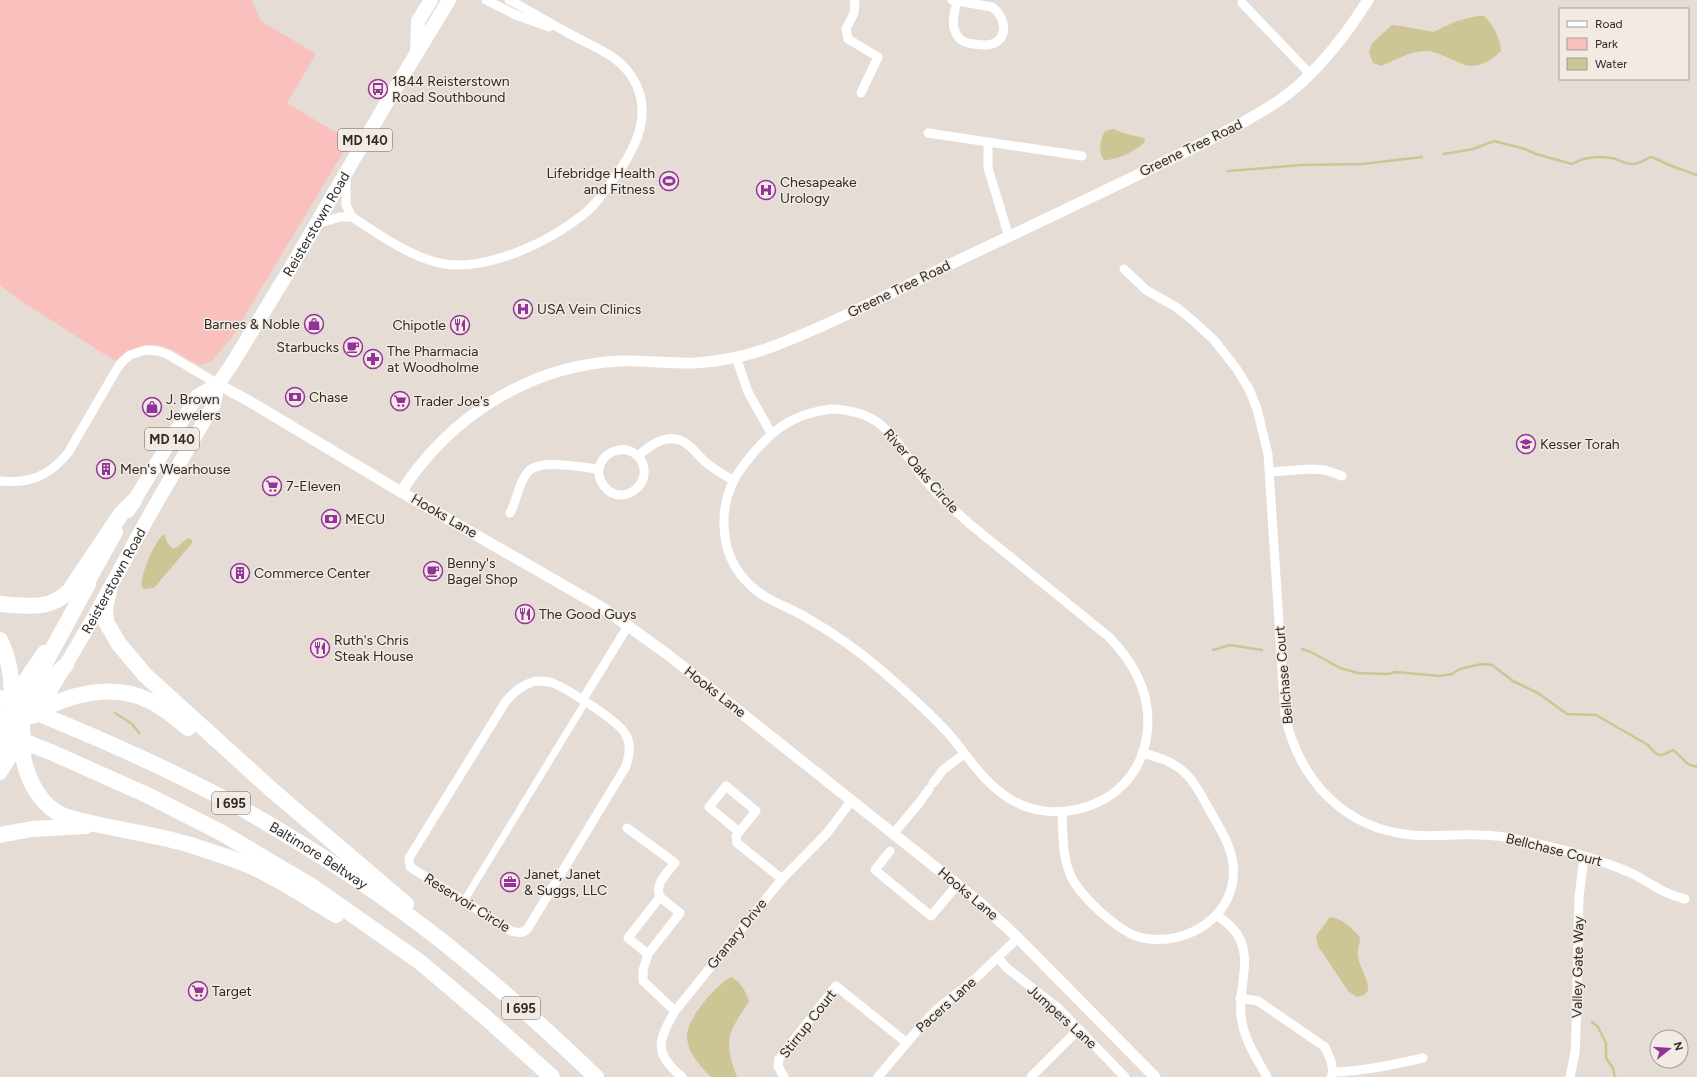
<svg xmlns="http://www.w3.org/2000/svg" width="1697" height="1077" viewBox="0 0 1697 1077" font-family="Figtree,sans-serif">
	<rect width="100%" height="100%" fill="#e5dcd5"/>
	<!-- green -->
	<path fill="#f9c0bd" d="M0,0H252L261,21L316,54L287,103L350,141L232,337L212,361L200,365C192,362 185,357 178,353C153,339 137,344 115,361L15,297L0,285Z"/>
	<!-- water -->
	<g fill="#cec594">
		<path d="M1477,16H1484C1494,25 1500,38 1501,51C1492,61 1475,70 1462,64C1454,61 1448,57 1439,54C1436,53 1431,51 1427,51C1411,50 1396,60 1381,66L1373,63L1369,53L1372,43L1392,25L1401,26L1433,32L1457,21Z"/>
		<path d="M1114,129L1123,133L1144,138L1145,141C1139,150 1115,161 1104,160C1098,152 1100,140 1105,131Z"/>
		<path d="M164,534L168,544L173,549C180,547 182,541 189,538L192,540V543L154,588L144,589L142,587C139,577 155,540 164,534Z"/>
		<path d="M1330,917C1344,919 1351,928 1360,937C1360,943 1357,951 1358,957C1360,969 1369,978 1368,991L1364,995L1357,997L1348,991L1318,946L1316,936Z"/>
		<path d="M731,977C741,982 745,990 749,1001C745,1009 740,1014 736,1022C724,1040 730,1059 737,1077H711C700,1066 688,1053 687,1038C685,1020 716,985 731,977Z"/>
	</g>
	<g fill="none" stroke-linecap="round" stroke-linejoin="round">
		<!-- stream -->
		<g stroke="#cec594" stroke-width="2.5">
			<path d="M1444,154L1473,149L1494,141L1525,149L1536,154L1572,164C1584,157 1599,156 1611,158C1618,159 1625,164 1632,164C1639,165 1645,158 1652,157L1669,165L1697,175"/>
			<path d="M1228,171L1301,165L1362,164L1422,157"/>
			<path d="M1302,649L1311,652L1340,668L1358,673L1388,674L1396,672L1440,676L1452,674L1460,669L1468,667L1482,664L1492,665L1513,681L1538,693L1567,714L1596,715L1648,745C1658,758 1660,757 1673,750C1681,755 1687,768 1697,766"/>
			<path d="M1213,650L1230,645L1262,650"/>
			<path d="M115,713L132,724L139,733"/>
			<path d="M1592,1022L1598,1027L1606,1043V1058L1613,1068L1615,1077"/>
		</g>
		<!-- pedestrian -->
		<path stroke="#fff" stroke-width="7" d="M464,901L586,701"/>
		<!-- minor -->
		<g stroke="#fff" stroke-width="9">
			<path d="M486,0L516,15L549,27"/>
			<path d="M855,0L854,13L846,29L848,39L878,57L861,93"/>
			<path d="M952,0L992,7C1005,16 1010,38 992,44C986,46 980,45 974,44C963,43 957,39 954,28C952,20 955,9 957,1"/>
			<path d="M1242,3L1310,74"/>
			<path d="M928,133L1082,156"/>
			<path d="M988,142V168L1009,237"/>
			<path d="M346,176V205L352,217"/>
			<path d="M317,224L340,217H352C381,236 420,264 455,265C496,266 548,242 580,217C593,208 603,194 612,181C636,149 656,111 630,74C615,53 591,46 570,34C550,23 530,11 509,0"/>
			<path d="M1124,269L1146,290L1176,307L1191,319L1214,340L1236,368L1249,389L1257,409L1268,454L1285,715C1299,780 1344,829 1412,835C1434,837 1456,834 1479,835C1499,835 1519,839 1538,844C1569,851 1601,860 1631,873C1651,883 1663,894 1685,899"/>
			<path d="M736,357L748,392L771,433"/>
			<path d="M832,409C884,411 893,438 921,475C935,493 953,509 971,525L1109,637C1140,669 1157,707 1143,752C1135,776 1117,795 1094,804C1063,817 1027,814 1000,792C979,776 965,752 948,733C927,710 904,690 881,670C857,649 830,631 802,615C785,606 764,599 750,585C717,554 716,501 743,466C768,433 789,414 832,409Z"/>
			<path d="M638,456C659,481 622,510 604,486C600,481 598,475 599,468C601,460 607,453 615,451C623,448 631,450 638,456C651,444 670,431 687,444C695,450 701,459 709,465C717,471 725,476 733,480"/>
			<path d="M1270,472L1310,469L1325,470L1342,476"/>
			<path d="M0,481C30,484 49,476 68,453L118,367L123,361L130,355L146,350L158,351L167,354L218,384"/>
			<path d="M510,513C517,501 518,484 527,473C538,457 582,468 599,469"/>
			<path d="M535,681C541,681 547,681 553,683C569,690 619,721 626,735C632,746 629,758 625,768L528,928C523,934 518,933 511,931L410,867L409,858L506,701C515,691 522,685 535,681Z"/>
			<path d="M583,699L628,626"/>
			<path d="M933,783L943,770L964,754"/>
			<path d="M1062,813C1063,833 1062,857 1071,876C1080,896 1120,934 1143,938C1188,947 1239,914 1233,864C1231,845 1219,827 1210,811C1191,776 1183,762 1142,753"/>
			<path d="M627,828L675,863C667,873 654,884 660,897"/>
			<path d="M739,832L709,807L726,786L756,811L736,836L737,843L782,879"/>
			<path d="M893,834L920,802L929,789"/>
			<path d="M890,851L875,870L931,916L958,884"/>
			<path d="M1217,915C1224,921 1232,926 1237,934C1253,957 1238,989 1241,1015C1243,1038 1256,1057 1267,1077"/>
			<path d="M648,954L680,913L660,897L628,938L648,954L643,970V981L675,1011"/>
			<path d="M998,958L1008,969L1057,1007L1125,1077"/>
			<path d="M1240,998L1258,1001L1325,1047L1331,1061L1333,1072L1331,1077"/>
			<path d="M1333,1072C1364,1071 1392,1065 1423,1058"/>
			<path d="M682,1077C653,1053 658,1041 675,1011L782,879L827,833L852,800"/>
			<path d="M784,1077L778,1066L779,1059L836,986L907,1043"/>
			<path d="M878,1077L921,1026L936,1010L976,978L1018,938"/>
			<path d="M1031,1077L1079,1029"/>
			<path d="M1570,1077L1575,1053L1576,1031L1579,897L1584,857"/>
		</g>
		<!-- tertiary -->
		<g stroke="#fff" stroke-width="11">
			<path d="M218,384L254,404L401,492L603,608L667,654L978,901L1018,938L1155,1077"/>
			<path d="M401,492C450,416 530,365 621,361C646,360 670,364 695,363C726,361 756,354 784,342C843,319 899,289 955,262C1044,220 1133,178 1221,134C1240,124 1259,114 1277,102C1315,76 1344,38 1368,0"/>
		</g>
		<!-- primary -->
		<g stroke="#fff" stroke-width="14">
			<path d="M417,51L418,21L431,0"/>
			<path id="s1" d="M128,511L197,396L218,384L230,367L290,269L387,102L449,0"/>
			<path d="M82,593L116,532"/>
			<path id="s2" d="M36,715L91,622L150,514L214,404L218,384"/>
			<path d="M0,722L23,683L44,652"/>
			<path d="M0,773L24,735"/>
		</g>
		<!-- motorway -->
		<g stroke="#fff" stroke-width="16">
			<path d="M88,584L32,687C22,709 19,737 24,761C29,783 42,807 64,816C71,819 80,820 87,822C123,831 159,835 194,846C211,852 229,857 246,864C277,877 306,897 336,915"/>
			<path d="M109,591L105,608L106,622L119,644L145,675L273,791L406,904"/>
			<path d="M0,604C26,606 51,611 70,590L121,514L134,501"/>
			<path d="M0,640C17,674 14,719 0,754"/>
			<path id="s3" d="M0,698C82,731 163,765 241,808C311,848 380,892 443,942C497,985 547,1030 596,1077"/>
			<path d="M30,700L66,665"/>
			<path d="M32,716C65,694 113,682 150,701C164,708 176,718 188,728"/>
			<path d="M0,732L53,753L147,795L222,833L313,887L420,962L484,1016L552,1077"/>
			<path d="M0,835L32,829L86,826"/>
		</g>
	</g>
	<!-- icons -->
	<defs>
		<g id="bus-ring" transform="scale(1)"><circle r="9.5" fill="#f2eae3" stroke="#93329a" stroke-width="1.5"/><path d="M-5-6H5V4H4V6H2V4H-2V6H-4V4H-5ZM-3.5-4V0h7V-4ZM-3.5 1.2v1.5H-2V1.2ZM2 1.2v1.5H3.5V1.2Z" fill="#93329a"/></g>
		<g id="stadium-ring" transform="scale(1)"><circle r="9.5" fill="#f2eae3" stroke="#93329a" stroke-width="1.5"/><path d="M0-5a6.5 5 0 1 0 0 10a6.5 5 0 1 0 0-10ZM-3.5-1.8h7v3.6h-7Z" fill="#93329a"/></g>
		<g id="hospital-ring" transform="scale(1)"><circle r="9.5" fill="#f2eae3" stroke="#93329a" stroke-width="1.5"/><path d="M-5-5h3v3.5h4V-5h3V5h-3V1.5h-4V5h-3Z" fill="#93329a"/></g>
		<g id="shop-ring" transform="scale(1)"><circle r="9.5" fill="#f2eae3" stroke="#93329a" stroke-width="1.5"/><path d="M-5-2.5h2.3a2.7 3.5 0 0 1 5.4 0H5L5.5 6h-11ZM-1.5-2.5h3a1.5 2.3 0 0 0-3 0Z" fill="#93329a"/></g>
		<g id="restaurant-ring" transform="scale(1)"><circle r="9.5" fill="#f2eae3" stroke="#93329a" stroke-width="1.5"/><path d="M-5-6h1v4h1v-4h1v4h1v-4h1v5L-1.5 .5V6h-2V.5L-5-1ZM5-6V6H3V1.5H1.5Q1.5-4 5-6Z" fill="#93329a"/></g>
		<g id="cafe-ring" transform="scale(1)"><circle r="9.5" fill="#f2eae3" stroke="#93329a" stroke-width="1.5"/><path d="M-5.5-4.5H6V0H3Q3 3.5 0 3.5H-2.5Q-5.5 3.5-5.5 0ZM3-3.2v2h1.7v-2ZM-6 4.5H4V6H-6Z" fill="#93329a"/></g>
		<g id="pharmacy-ring" transform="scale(1)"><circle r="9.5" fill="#f2eae3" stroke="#93329a" stroke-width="1.5"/><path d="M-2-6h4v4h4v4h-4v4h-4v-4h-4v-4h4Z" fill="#93329a"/></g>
		<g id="bank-ring" transform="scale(1)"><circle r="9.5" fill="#f2eae3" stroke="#93329a" stroke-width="1.5"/><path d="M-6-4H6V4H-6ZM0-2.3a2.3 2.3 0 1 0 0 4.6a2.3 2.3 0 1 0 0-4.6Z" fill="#93329a"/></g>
		<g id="supermarket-ring" transform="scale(1)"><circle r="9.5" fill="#f2eae3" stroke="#93329a" stroke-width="1.5"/><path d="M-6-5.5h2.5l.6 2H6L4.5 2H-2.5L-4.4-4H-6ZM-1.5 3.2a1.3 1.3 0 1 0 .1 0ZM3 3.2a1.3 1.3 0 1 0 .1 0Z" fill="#93329a"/></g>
		<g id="school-ring" transform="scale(1)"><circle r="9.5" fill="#f2eae3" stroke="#93329a" stroke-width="1.5"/><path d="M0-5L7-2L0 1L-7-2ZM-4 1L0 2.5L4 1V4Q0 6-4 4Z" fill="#93329a"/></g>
		<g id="building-ring" transform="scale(1)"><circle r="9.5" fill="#f2eae3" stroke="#93329a" stroke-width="1.5"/><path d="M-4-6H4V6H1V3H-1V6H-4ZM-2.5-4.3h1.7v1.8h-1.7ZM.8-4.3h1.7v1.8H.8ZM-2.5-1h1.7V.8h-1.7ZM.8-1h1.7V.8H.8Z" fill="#93329a"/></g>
		<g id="office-ring" transform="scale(1)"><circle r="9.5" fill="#f2eae3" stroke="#93329a" stroke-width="1.5"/><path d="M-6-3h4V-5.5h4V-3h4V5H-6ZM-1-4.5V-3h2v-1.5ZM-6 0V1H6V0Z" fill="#93329a"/></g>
	</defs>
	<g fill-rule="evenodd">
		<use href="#bus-ring" x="378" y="89"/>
		<use href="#stadium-ring" x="669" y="181"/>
		<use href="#hospital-ring" x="766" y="190"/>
		<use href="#hospital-ring" x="523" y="309"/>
		<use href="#shop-ring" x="314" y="324"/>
		<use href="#restaurant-ring" x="460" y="325"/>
		<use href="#cafe-ring" x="353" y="347"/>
		<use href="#pharmacy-ring" x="373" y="359"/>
		<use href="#bank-ring" x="295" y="397"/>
		<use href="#supermarket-ring" x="400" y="401"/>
		<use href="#shop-ring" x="152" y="407"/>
		<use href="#school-ring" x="1526" y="444"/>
		<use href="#building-ring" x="106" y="469"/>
		<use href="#supermarket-ring" x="272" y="486"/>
		<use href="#bank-ring" x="331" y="519"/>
		<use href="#cafe-ring" x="433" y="571"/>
		<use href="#building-ring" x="240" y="573"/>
		<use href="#restaurant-ring" x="525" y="614"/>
		<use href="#restaurant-ring" x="320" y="648"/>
		<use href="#office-ring" x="510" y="882"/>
		<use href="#supermarket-ring" x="198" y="991"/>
	</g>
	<g text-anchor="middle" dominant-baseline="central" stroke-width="3" stroke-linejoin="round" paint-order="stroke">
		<!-- shield labels -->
		<g fill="#f2eae3" stroke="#68645f" stroke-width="1">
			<rect x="338" y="129" width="54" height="22" rx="3"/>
			<rect x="145" y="428" width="54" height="22" rx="3"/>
			<rect x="212" y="792" width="38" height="22" rx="3"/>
			<rect x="502" y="997" width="38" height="22" rx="3"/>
		</g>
		<g font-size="13" font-weight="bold" fill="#2d2a27">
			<text x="365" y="140">MD 140</text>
			<text x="172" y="439">MD 140</text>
			<text x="231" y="803">I 695</text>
			<text x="521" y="1008">I 695</text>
		</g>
		<!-- poi labels -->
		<g font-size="14" fill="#2d2a27" stroke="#f2eae3" text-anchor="start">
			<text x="392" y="81">1844 Reisterstown<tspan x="392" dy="16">Road Southbound</tspan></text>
			<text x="655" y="173" text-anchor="end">Lifebridge Health<tspan x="655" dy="16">and Fitness</tspan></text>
			<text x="780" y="182">Chesapeake<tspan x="780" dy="16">Urology</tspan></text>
			<text x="537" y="309">USA Vein Clinics</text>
			<text x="300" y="324" text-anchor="end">Barnes &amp; Noble</text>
			<text x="446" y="325" text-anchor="end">Chipotle</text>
			<text x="339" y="347" text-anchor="end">Starbucks</text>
			<text x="387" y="351">The Pharmacia<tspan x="387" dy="16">at Woodholme</tspan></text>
			<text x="309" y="397">Chase</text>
			<text x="166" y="399">J. Brown<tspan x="166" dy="16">Jewelers</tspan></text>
			<text x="414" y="401">Trader Joe's</text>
			<text x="1540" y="444">Kesser Torah</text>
			<text x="120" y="469">Men's Wearhouse</text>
			<text x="286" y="486">7-Eleven</text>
			<text x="345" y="519">MECU</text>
			<text x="447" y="563">Benny's<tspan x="447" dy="16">Bagel Shop</tspan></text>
			<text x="254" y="573">Commerce Center</text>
			<text x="539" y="614">The Good Guys</text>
			<text x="334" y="640">Ruth's Chris<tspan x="334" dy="16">Steak House</tspan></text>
			<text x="524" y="874">Janet, Janet<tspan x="524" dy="16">&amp; Suggs, LLC</tspan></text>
			<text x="212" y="991">Target</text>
		</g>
		<!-- street labels -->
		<g font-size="14" fill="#2d2a27" stroke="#f2eae3">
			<text transform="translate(1191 148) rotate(-26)">Greene Tree Road</text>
			<text stroke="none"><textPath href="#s1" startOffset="346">Reisterstown Road</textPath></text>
			<text transform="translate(899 289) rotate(-26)">Greene Tree Road</text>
			<text transform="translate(921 471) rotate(49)">River Oaks Circle</text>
			<text transform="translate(444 516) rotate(30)">Hooks Lane</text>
			<text stroke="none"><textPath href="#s2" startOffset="155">Reisterstown Road</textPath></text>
			<text transform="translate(1284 675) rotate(-95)">Bellchase Court</text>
			<text transform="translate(715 692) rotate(38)">Hooks Lane</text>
			<text transform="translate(1554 850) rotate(14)">Bellchase Court</text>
			<text stroke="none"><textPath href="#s3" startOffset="356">Baltimore Beltway</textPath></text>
			<text transform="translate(968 894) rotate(40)">Hooks Lane</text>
			<text transform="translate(467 903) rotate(32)">Reservoir Circle</text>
			<text transform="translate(737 934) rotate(-51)">Granary Drive</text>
			<text transform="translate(1578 967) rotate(-89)">Valley Gate Way</text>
			<text transform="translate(946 1005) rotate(-42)">Pacers Lane</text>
			<text transform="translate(1062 1017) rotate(42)">Jumpers Lane</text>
			<text transform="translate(808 1024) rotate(-52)">Stirrup Court</text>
		</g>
	</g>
	<!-- legend -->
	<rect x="1559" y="8" width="130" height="72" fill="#f2eae3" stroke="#a39d98"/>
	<rect x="1567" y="21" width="20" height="6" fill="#ffffff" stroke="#a39d98"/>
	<text x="1595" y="28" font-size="12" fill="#2d2a27">Road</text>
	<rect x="1567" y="38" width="20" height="12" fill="#f9c0bd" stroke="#a39d98"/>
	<text x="1595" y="48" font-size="12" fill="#2d2a27">Park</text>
	<rect x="1567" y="58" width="20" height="12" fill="#cec594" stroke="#a39d98"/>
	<text x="1595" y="68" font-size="12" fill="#2d2a27">Water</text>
	<!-- north arrow -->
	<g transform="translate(1669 1049) rotate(73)"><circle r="19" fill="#f2eae3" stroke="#a39d98"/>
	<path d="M0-3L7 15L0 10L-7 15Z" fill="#93329a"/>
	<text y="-6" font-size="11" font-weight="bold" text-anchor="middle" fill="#2d2a27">N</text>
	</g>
</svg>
